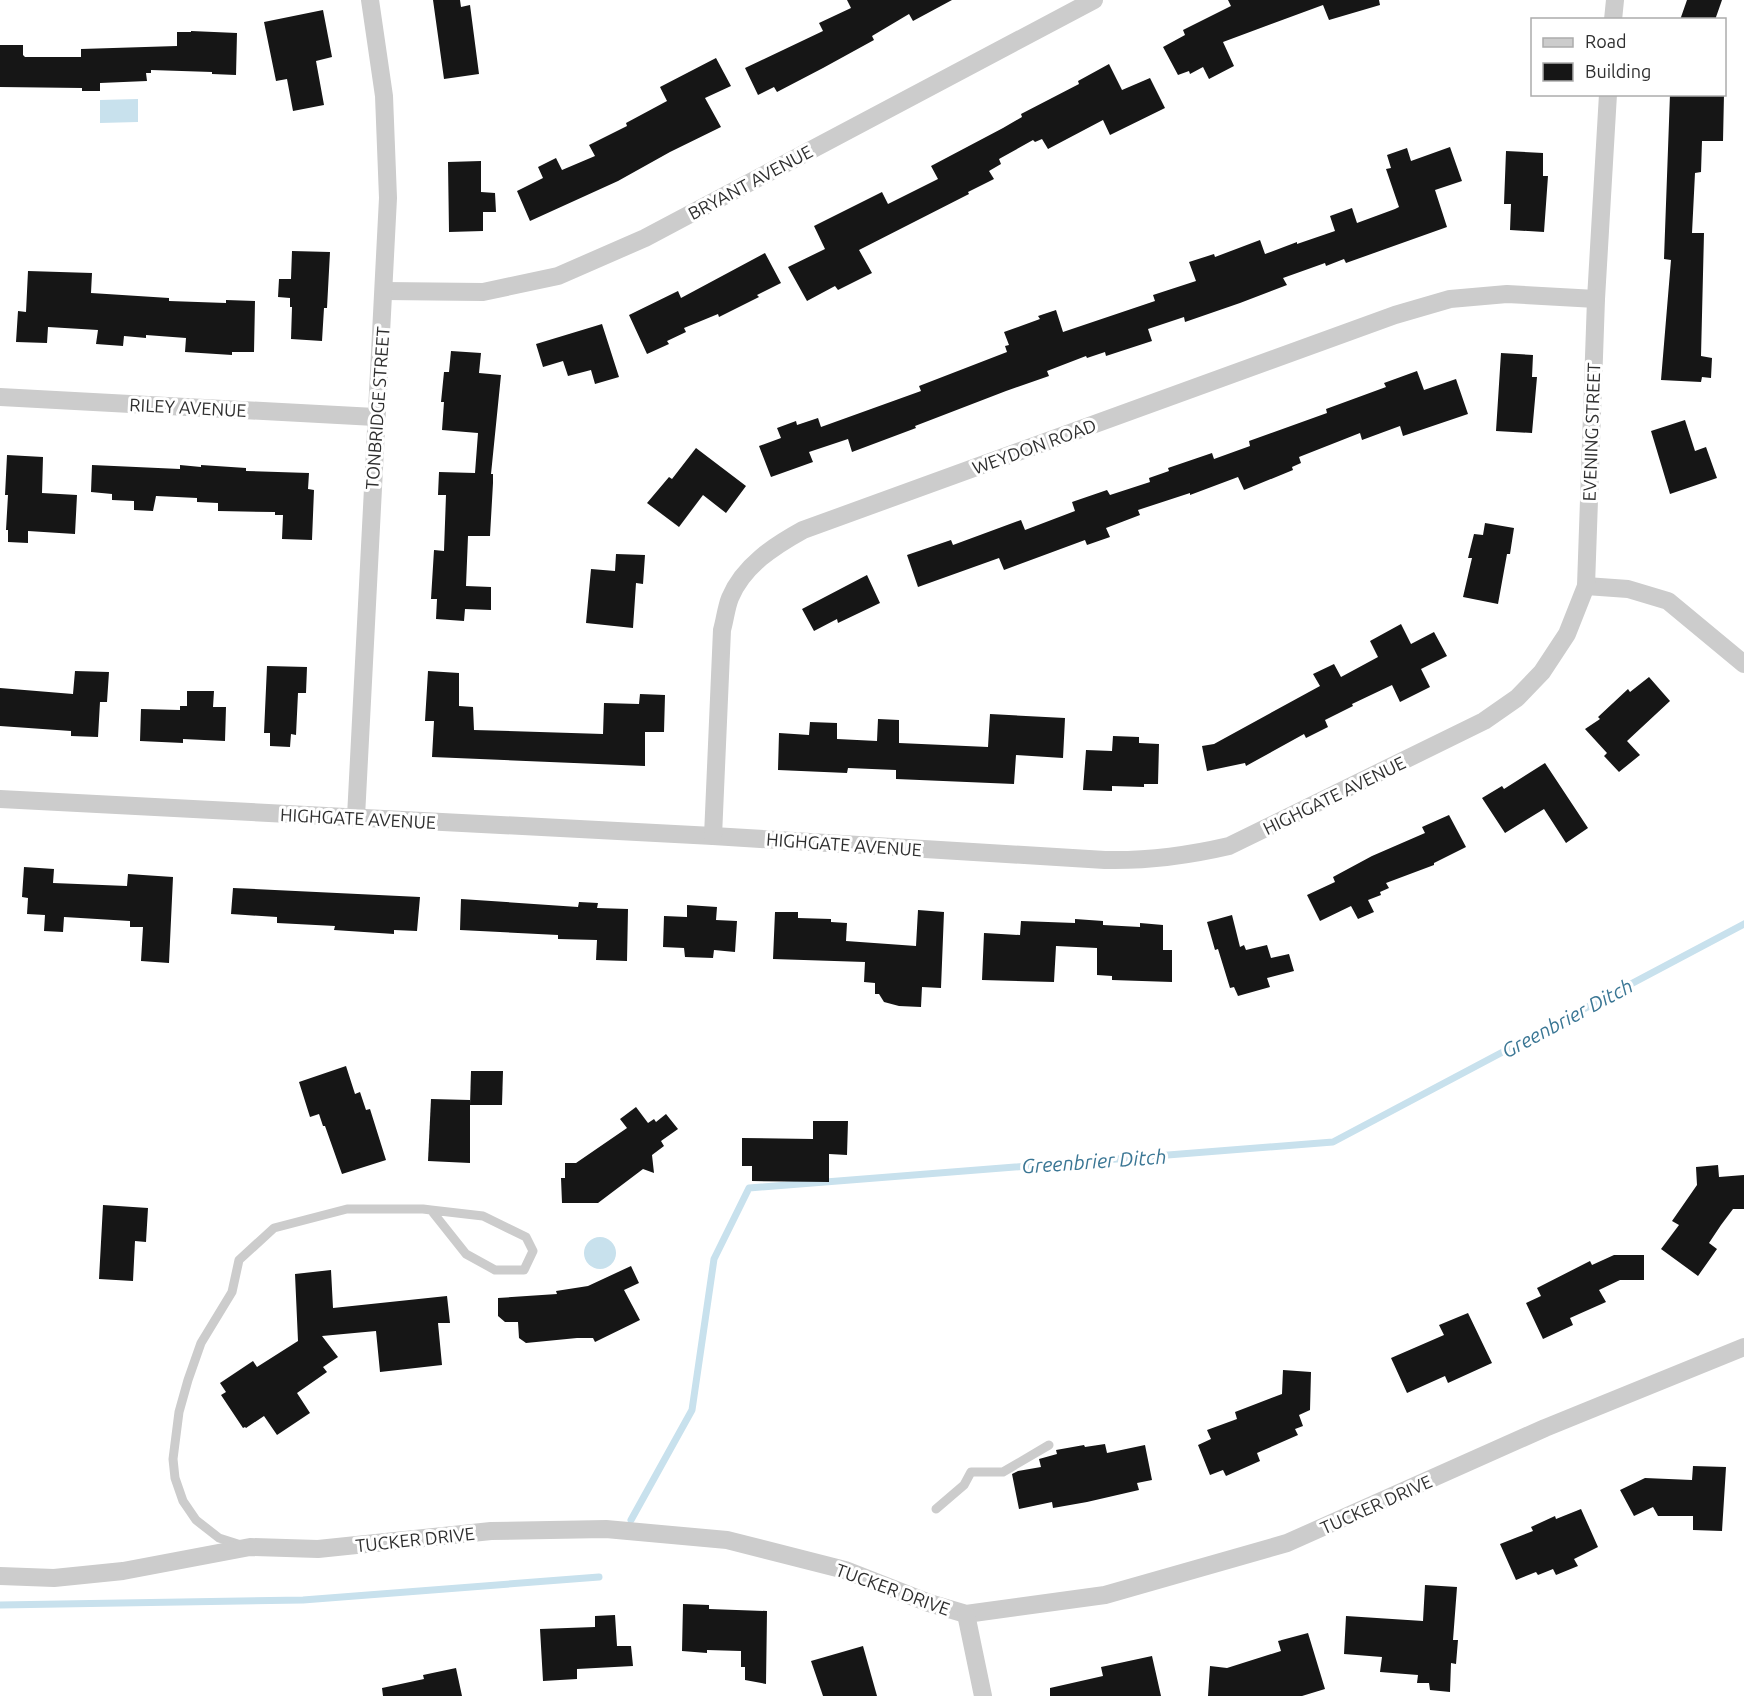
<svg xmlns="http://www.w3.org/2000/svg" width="1744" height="1696" viewBox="0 0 1744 1696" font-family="Ubuntu,sans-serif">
	<rect width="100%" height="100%" fill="#fff"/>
	<!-- water -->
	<g fill="#c8e1ed">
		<path d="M138,99V122L100,123V100Z"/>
		<circle cx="600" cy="1253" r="16"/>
	</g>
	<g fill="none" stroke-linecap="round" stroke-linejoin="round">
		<!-- stream -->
		<g stroke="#c8e1ed" stroke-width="7">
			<path d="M631,1520L692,1410L714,1259L749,1188L1333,1142L1744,924"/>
			<path d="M0,1605L303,1600L599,1577"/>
		</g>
	</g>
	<!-- building -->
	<g fill="#161616">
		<path d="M433,0H460L461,7L470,5L479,74L444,79Z"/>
		<path d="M847,0H952L913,21L909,14L872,36L874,40L823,68L777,92L774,87L758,95L745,68L823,31L819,23L851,8Z"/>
		<path d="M1228,0H1379L1380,5L1329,20L1323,5L1223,42L1234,66L1209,79L1203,67L1190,74L1189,71L1178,75L1163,47L1185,35L1183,30L1231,6Z"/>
		<path d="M1687,0H1722L1715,20H1680Z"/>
		<path d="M323,10L332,57L316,61L324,105L293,111L287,79L276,81L264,22Z"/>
		<path d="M191,31L237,33L236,75L212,74V72L151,70V73H146L147,81L100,83V91H82V88L0,87V45H23V55L25,57H81V49L177,46V32H191Z"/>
		<path d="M716,58L731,86L705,98L721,127L670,152L618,181L530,221L517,191L543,178L538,167L556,158L562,170L595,156L589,145L627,126L626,123L667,101L660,87Z"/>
		<path d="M1109,64L1122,90L1150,78L1165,108L1110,135L1103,120L1048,149L1042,139L1035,142L1033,140L999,159L1001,164L989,171L994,179L968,192L969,194L859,250L872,273L838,290L835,286L807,301L788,267L825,249L814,226L882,192L888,204L938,179L931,166L1003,128L1022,117L1021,114L1079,84L1078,81Z"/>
		<path d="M1670,94H1724L1723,141H1702L1701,172L1695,173L1692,233H1704L1701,356L1712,358L1711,378L1702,377L1701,382L1661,380L1671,260L1664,259Z"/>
		<path d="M1450,147L1462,181L1435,190L1447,227L1346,263L1344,259L1326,266L1325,263L1283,278L1287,285L1240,303L1185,322L1184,317L1148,329L1152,341L1106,356L1105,352L1087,358L1086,356L1047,371L1049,376L1006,391L915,426L916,428L852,452L848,439L809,452L813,462L771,477L759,446L781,438L777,428L796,421L797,425L818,418L821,427L921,391L919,386L1007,352L1005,346L1009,345L1004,332L1040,319L1038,316L1056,310L1063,332L1155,301L1153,295L1196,281L1189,262L1214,254L1215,257L1260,240L1265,254L1297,242V244L1335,231L1330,216L1352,208L1357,223L1395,209L1399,207L1386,169L1391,168L1387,155L1407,148L1411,161Z"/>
		<path d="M1506,151L1543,153V176H1548L1544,232L1510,230L1511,204H1504Z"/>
		<path d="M481,161V192L495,193L496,212H483V231L449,232L448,162Z"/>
		<path d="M292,251L330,252L327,308H324L322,341L291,339L292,307H290V298L278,297L279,279H291Z"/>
		<path d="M765,253L781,283L757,295L759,297L719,317L718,314L684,328L686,332L667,341L669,344L647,354L629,315L678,291L681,298Z"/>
		<path d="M28,271L92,273L91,293L169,298V301L226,303V300L255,301L254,352H232V355L185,352L186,338L146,335V338L124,336L123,346L96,344L98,330L48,327L47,343L16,342L18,311L26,312Z"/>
		<path d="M602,324L619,377L595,384L591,370L568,376L563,361L543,367L536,344Z"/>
		<path d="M451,351L481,353L479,373L501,375L491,474H493V483L490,536H468L466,586L491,587V610L465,609L464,621L436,619L437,599H431L434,550L444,551L446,495H438L439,472L475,473L478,433L442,430L444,402H441L444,372H449Z"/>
		<path d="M1501,353L1533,355L1532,377H1537L1532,433L1496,431Z"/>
		<path d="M1417,371L1424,390L1456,379L1468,414L1403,436L1400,426L1362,440L1360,433L1299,457L1301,463L1292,467L1293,470L1244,490L1238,477L1190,495V493L1138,510L1140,515L1106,528L1110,537L1087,545L1085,540L1004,570L999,558L918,587L907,555L951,540L953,545L1021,520L1025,530L1075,511L1072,502L1107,490L1110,495L1150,482L1149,478L1169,471L1168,468L1212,453L1214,459L1250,446L1249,441L1327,413L1326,409L1386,387L1384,383Z"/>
		<path d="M1685,420L1695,451L1706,447L1717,478L1670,494L1651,431Z"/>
		<path d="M696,448L746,486L726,513L703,495L679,527L647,503L669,477L672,479Z"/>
		<path d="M7,455L43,457L42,493L77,495L75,534L28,531V543L8,542V530H6L8,495H5Z"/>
		<path d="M92,465L180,469V465L201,467V465L246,468V471L309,473L308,489L314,490L312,540L282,539L283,515H275V512L218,511V503L197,502V498L156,496L153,511L134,510V501L112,500V494L91,492Z"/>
		<path d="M1485,523L1514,528L1510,554H1507L1498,604L1463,597L1472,558H1468L1474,534L1483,535Z"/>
		<path d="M616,554L645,555L643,584L636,583L633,628L586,623L591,569L615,571Z"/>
		<path d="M867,575L880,603L838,623L837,619L814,631L802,609Z"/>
		<path d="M1401,624L1411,644L1434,632L1447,656L1421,669L1430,687L1400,702L1392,685L1352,704L1353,706L1325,720L1328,727L1306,738L1304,734L1246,766L1245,763L1207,771L1202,746L1214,744L1320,686L1313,674L1334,664L1341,677L1378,657L1370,641Z"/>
		<path d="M267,666L307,667L306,693H298L296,735L291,734L290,747L270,746V733H264Z"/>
		<path d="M75,671L109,672L107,702H100L98,737L71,736V731L0,726V688L73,694Z"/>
		<path d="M428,671L459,673V706L473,707L474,730L603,734L604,703L639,704L640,694L665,695L664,732H645V766L432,757L434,721H425Z"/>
		<path d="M1649,677L1670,701L1627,741L1640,755L1619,772L1604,756L1607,753L1585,729L1600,719L1598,717L1628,689L1630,692Z"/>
		<path d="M187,691H214L213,707H226L225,741L183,739V743L140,741L141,709L180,710V706H187Z"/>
		<path d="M990,714L1065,718L1063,758L1016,755L1014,784L896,779V770L848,768L847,773L778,770L779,733L809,735L810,722L837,723V739L877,741L878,719L899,720V743L988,747Z"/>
		<path d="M1113,736L1139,737V743L1159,744L1158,784H1144V787L1112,786V791L1083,790L1086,750L1112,751Z"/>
		<path d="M1545,763L1588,828L1566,843L1544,809L1505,833L1482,798L1502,786L1504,789Z"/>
		<path d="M1449,815L1466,847L1434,863V865L1386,883L1389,888L1380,892L1381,895L1368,900L1374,912L1358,919L1351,906L1320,921L1307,895L1335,882L1333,877L1372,856L1425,833L1422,827Z"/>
		<path d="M24,867L54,869L53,883L127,886L128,874L173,877L169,963L141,961L143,927H130V921L64,917L63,932L44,931L45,915L27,914L28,898L22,897Z"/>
		<path d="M233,888L420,897L417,931L394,930V934L334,930L335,926L277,923V917L231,914Z"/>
		<path d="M461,899L578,907L579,902L598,903L597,908L628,909L627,961L596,960L597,940L558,939V935L460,930Z"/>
		<path d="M687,905L717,907L716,920L737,921L735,952L714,950L713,958L685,957L684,948L663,947L664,916L687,917Z"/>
		<path d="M918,910L944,912L941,988L922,987L921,1007L899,1006L884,1002L879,994H875V983L864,982L865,962L773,959L775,912H798V918L831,919V922L847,923L846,941L916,946Z"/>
		<path d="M1232,915L1240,947L1244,945L1246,950L1267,945L1271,958L1289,954L1294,971L1267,978L1270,987L1238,996L1234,987L1230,988L1218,949L1215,950L1207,922Z"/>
		<path d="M1075,919L1103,921V925L1140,927V923L1163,925V950H1172V982L1112,980V976L1097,975V948L1056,946L1054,982L982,980L984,933L1020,935L1021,921L1075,923Z"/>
		<path d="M346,1066L355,1094L360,1092L366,1110L370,1109L386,1160L342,1174L325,1126H323L319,1114L310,1117L299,1082Z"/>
		<path d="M471,1071H503L502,1105H470Z"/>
		<path d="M431,1099L470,1100V1163L428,1161Z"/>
		<path d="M636,1107L648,1123L654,1119L656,1122L666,1114L678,1129L661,1141L664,1146L652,1155L654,1173L643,1169L598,1203H562L561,1178H565V1163H576L627,1128L620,1119Z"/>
		<path d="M813,1121H848L847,1155L829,1154V1182L752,1181V1166H742V1138L813,1139Z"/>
		<path d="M1718,1165L1719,1177L1744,1175V1209H1733L1721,1225L1709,1243L1717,1249L1698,1276L1661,1249L1679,1225L1672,1221L1697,1185L1696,1167Z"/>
		<path d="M103,1205L148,1208L146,1242L135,1241L133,1281L99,1279Z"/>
		<path d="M1614,1255H1644V1280H1620L1599,1290L1606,1302L1570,1318L1573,1325L1543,1339L1526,1303L1541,1296L1537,1288L1590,1261L1592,1265Z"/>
		<path d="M631,1266L639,1283L624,1290L640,1320L595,1342L593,1338H577L526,1343L519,1338L518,1322H505L498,1316V1298L557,1294L556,1291L588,1286Z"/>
		<path d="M331,1270L333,1308L447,1296L450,1323H438L442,1365L380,1372L376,1331L322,1336L338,1357L323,1367L327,1372L297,1393L310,1413L277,1435L264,1416L246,1428L245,1427L243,1428L221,1395L226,1392L220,1383L253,1361L257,1367L298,1341L295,1274Z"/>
		<path d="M1468,1313L1492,1363L1448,1383L1445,1376L1407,1393L1391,1358L1444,1335L1439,1325Z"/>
		<path d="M1283,1370L1311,1372L1310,1410L1299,1415L1303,1426L1295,1429L1298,1435L1257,1453L1260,1461L1226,1476L1223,1470L1210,1475L1198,1445L1211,1439L1207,1430L1237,1419L1235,1412L1282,1394Z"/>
		<path d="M1105,1444L1107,1453L1145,1445L1152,1480L1137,1483L1139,1490L1087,1502L1053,1508L1052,1502L1019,1509L1012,1474L1018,1471L1041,1467L1039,1459L1057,1454L1056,1450L1084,1445L1085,1447Z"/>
		<path d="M1693,1466L1726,1467L1722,1531L1693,1530V1516H1658L1653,1507L1634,1516L1620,1490L1645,1478L1692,1480Z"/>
		<path d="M1581,1509L1598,1547L1574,1559L1578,1566L1556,1575L1553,1569L1538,1575L1536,1572L1516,1580L1500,1544L1533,1531L1531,1527L1555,1516L1556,1519Z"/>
		<path d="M1425,1585L1457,1587L1453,1640H1458L1456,1664L1451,1663L1450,1692L1430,1690L1429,1683H1417L1418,1675L1380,1672L1382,1657L1344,1654L1346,1616L1423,1621Z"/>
		<path d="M683,1604L709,1605V1609L767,1611L766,1684L745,1680V1667H741V1651L707,1650V1653L682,1651Z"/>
		<path d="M615,1615L617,1646H631L633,1666L577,1669V1679L543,1681L540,1629L595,1627V1616Z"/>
		<path d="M1308,1633L1325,1689L1302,1696H1208L1210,1666L1227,1668L1281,1651L1278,1641Z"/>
		<path d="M863,1646L877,1696H823L811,1661Z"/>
		<path d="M1152,1656L1161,1696H1050V1688L1103,1676L1101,1667Z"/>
		<path d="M456,1668L462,1696H383L382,1688L424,1679L423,1675Z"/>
	</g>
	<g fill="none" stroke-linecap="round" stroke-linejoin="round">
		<!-- service -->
		<g stroke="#ccc" stroke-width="9">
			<path d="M936,1509L964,1485L971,1472H1003L1049,1445"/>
			<path d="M241,1545L219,1538L196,1520L183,1501L175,1478L173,1459L179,1412L188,1380L201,1343L232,1292L239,1260L274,1228L347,1209H423L431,1210L483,1216L526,1237L533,1251L524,1270H495L466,1254L431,1210"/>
		</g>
		<!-- minor -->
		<g stroke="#ccc" stroke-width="18">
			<path d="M1613,20L1615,0"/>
			<path d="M384,291L483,292L558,276L645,238L1094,0"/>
			<path d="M0,397L375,417"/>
			<path d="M1586,586L1628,589L1668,601L1744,664"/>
			<path d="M0,799L713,836L1105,860C1149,861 1186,856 1229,846L1484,721L1517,698L1542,672L1567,634L1586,586L1596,299L1608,94"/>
			<path d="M356,817L388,198L384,96L370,0"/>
			<path d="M713,836L722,630C725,620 726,608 730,598C743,566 774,546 803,530L1395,315L1450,299L1507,294L1596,299"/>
			<path d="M0,1576L54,1578L123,1571L250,1547L318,1549L491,1531L606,1529L727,1540L845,1570L929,1603L966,1614L1105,1595L1287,1543L1545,1428L1744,1347"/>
			<path d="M966,1614L983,1696"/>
		</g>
	</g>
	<g text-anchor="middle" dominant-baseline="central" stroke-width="6" stroke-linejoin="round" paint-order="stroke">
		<!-- street labels -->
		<g font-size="18" fill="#2f2f2f" stroke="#fff">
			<text transform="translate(750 182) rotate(-28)">BRYANT AVENUE</text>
			<text transform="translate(188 407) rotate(3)">RILEY AVENUE</text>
			<text transform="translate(377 408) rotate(-86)">TONBRIDGE STREET</text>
			<text transform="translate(1591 432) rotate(-88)">EVENING STREET</text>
			<text transform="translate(1034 446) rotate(-20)">WEYDON ROAD</text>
			<text transform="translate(1334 795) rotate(-26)">HIGHGATE AVENUE</text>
			<text transform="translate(358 818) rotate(3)">HIGHGATE AVENUE</text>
			<text transform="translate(844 844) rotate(4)">HIGHGATE AVENUE</text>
			<text transform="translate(1376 1504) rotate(-24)">TUCKER DRIVE</text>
			<text transform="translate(415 1539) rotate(-6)">TUCKER DRIVE</text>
			<text transform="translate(893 1589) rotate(20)">TUCKER DRIVE</text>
		</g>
		<!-- water labels -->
		<g font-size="20" font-style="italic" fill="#3a7694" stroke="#fff">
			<text transform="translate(1567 1018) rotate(-28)">Greenbrier Ditch</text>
			<text transform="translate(1094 1161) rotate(-4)">Greenbrier Ditch</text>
		</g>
	</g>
	<!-- legend -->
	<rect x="1531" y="18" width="195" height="78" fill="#ffffff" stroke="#acacac" stroke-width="1.5"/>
	<rect x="1543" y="38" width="30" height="9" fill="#cccccc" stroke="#acacac" stroke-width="1.5"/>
	<text x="1585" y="48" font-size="18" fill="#2f2f2f">Road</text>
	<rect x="1543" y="63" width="30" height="18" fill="#161616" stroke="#acacac" stroke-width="1.5"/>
	<text x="1585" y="78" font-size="18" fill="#2f2f2f">Building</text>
</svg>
